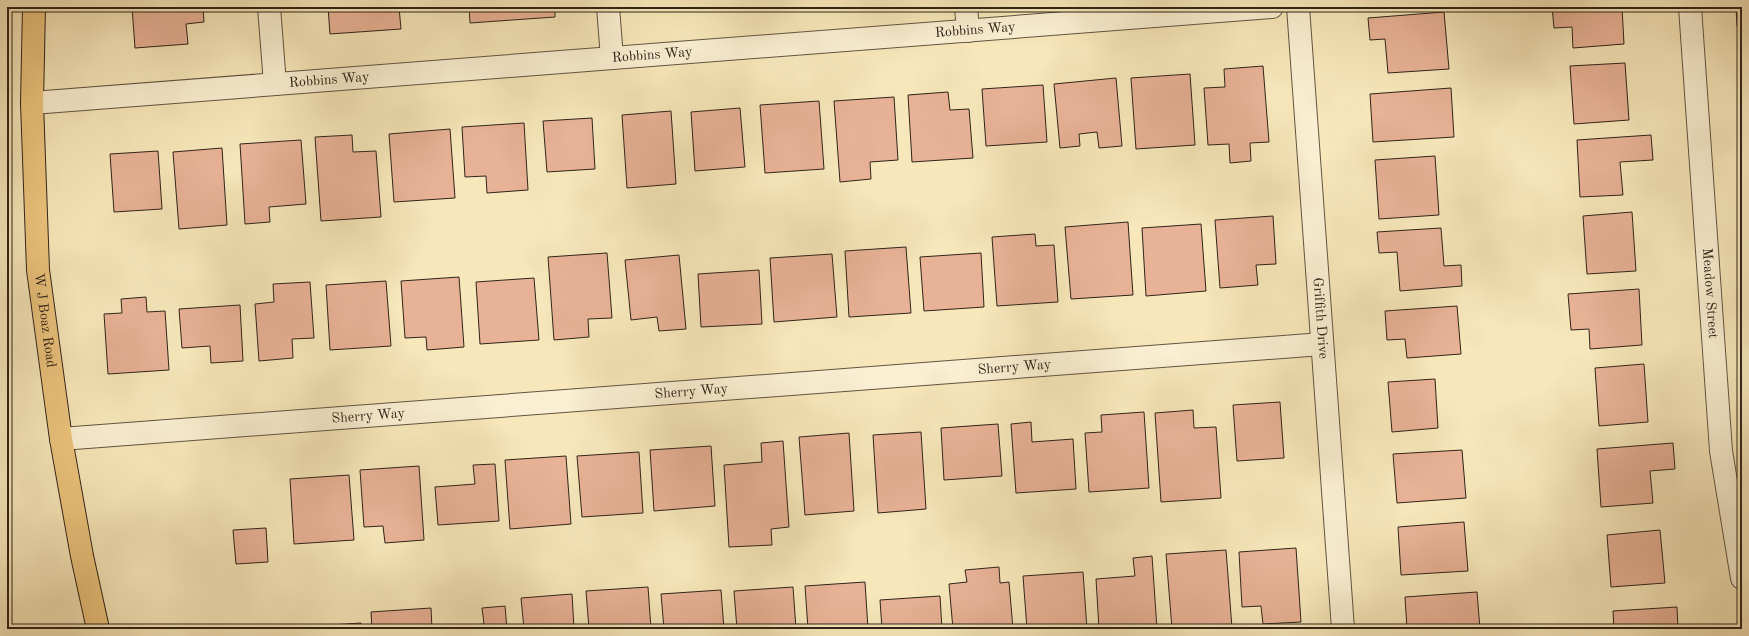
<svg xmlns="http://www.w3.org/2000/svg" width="1749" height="636" viewBox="0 0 1749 636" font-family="'Old Standard TT',serif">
	<rect width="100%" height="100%" fill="#f7e7ba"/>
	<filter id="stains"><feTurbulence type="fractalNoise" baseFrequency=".005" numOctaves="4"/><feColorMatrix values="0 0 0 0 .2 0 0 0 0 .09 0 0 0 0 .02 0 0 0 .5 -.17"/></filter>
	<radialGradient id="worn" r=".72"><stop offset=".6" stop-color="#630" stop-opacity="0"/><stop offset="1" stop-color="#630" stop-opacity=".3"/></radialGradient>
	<!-- building -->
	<g fill="#e8b296" stroke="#2f2419">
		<path d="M132,7H203L204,22L186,24L188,44L135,48Z"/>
		<path d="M328,7H399L401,29L330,34Z"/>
		<path d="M469,7H555V17L470,23Z"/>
		<path d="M1552,7H1622L1624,44L1573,48L1572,27L1554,28Z"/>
		<path d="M1736,7H1742V26H1737Z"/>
		<path d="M1444,12L1449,69L1388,73L1385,39L1370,40L1368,18Z"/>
		<path d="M1625,63L1629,120L1574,124L1570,66Z"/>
		<path d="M1263,66L1269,142L1250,143L1251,161L1230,163L1229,144L1208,145L1204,88L1225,87L1224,69Z"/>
		<path d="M1190,74L1195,145L1136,149L1131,78Z"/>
		<path d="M1116,78L1122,146L1099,148L1097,132L1079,134L1080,146L1060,148L1054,84Z"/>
		<path d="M1043,85L1047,142L986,146L982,89Z"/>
		<path d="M1451,88L1454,137L1373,142L1370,94Z"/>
		<path d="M948,92L950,110L969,109L973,158L912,162L908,95Z"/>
		<path d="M894,97L898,160L870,162L871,179L840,182L834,101Z"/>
		<path d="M819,101L824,169L765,173L760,105Z"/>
		<path d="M740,108L745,167L695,171L691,112Z"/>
		<path d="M671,111L676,184L627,188L622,115Z"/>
		<path d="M592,118L595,169L547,172L543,121Z"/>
		<path d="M524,123L528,190L487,193L486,176L465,177L462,127Z"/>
		<path d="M450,129L455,198L394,202L389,134Z"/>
		<path d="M352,135L353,152L376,151L381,217L321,221L315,137Z"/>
		<path d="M1651,135L1653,160L1620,162L1623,195L1580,197L1577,140Z"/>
		<path d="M301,140L306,204L269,207L270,222L245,224L240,144Z"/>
		<path d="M222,148L227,225L179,229L173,152Z"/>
		<path d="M158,151L162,209L114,212L110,154Z"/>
		<path d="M1435,156L1439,215L1379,219L1375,160Z"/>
		<path d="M1632,212L1636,271L1587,274L1583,216Z"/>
		<path d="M1273,216L1276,264L1256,265L1258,285L1220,288L1215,220Z"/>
		<path d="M1128,222L1133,295L1071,299L1065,227Z"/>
		<path d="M1201,224L1206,291L1146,296L1142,228Z"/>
		<path d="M1441,228L1444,266L1461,265L1462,286L1400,291L1397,252L1379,253L1377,232Z"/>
		<path d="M1035,234L1036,246L1054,245L1058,302L997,306L992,237Z"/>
		<path d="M906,247L911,313L849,317L845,251Z"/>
		<path d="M607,253L612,318L588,319L589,337L554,340L548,257Z"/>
		<path d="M981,253L984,307L924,311L920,257Z"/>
		<path d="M832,254L837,317L774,322L770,258Z"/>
		<path d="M679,255L686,329L659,331L657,317L631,320L625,260Z"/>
		<path d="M759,270L762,324L701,327L698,274Z"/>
		<path d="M459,277L464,347L427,350L426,337L405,338L401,281Z"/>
		<path d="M534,278L539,340L480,344L476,282Z"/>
		<path d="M386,281L391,346L330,350L326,285Z"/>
		<path d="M310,282L314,338L292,339L293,358L259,361L255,304L274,302L273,284Z"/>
		<path d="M1639,289L1642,345L1590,349L1589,329L1571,330L1568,294Z"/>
		<path d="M146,297L147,312L165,311L169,370L108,374L104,314L122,313L121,299Z"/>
		<path d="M240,305L243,361L211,363L210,346L182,348L179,309Z"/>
		<path d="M1457,306L1461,354L1407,358L1405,339L1387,340L1385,311Z"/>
		<path d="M1644,364L1648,422L1599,426L1595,368Z"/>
		<path d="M1435,379L1438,428L1392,432L1388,382Z"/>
		<path d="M1280,402L1284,458L1237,461L1233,405Z"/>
		<path d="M1193,410L1194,428L1216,427L1221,498L1161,502L1155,413Z"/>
		<path d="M1144,412L1149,488L1089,492L1085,433L1102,432L1101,415Z"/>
		<path d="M1031,422L1032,442L1073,439L1076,489L1016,493L1011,424Z"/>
		<path d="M998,424L1002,476L944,480L941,428Z"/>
		<path d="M921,432L926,509L878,513L873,435Z"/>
		<path d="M849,433L854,511L805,515L799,437Z"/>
		<path d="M783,441L789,527L771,529L772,545L729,547L724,465L762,462L761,443Z"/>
		<path d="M1673,443L1675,469L1650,471L1653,503L1601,507L1597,449Z"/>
		<path d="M711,446L715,506L654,511L650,450Z"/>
		<path d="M1462,450L1466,498L1397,503L1393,454Z"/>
		<path d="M639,452L643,513L582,517L577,456Z"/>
		<path d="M566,456L571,524L510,529L505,460Z"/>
		<path d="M495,464L499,521L438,525L435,487L475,484L473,465Z"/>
		<path d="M419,466L424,540L385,543L383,526L364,527L360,470Z"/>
		<path d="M349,475L354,540L294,544L290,479Z"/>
		<path d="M1464,522L1468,571L1401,575L1398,527Z"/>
		<path d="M266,528L268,562L236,564L233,530Z"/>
		<path d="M1660,530L1665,583L1611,587L1607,535Z"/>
		<path d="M1296,548L1301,622L1263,624L1261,606L1242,607L1239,552Z"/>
		<path d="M1226,550L1232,628L1172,629L1166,554Z"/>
		<path d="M1152,556L1157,629H1099L1096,579L1135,576L1133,558Z"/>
		<path d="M999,567L1000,583L1009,582L1013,629H953L949,584L967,582L965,570Z"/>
		<path d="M1083,572L1087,629H1027L1023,576Z"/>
		<path d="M865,582L868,629H808L805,586Z"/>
		<path d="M648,587L651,629H589L586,591Z"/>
		<path d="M793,587L796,629H737L734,591Z"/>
		<path d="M721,590L724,629H664L661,594Z"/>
		<path d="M1477,592L1480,629H1407L1405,597Z"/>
		<path d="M572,594L574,629H524L521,598Z"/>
		<path d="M940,596L942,629H882L880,600Z"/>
		<path d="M505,606L507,629H445V627L484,624L482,608Z"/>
		<path d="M1677,607L1678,629H1614L1613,611Z"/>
		<path d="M431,608L432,629H372L371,612Z"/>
		<path d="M361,623V629H301V627Z"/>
	</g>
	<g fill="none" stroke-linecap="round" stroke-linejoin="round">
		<!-- minor casing -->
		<g stroke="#615541" stroke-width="24">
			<g id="minor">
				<path d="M269,7L275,84"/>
				<path d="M608,7L612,58"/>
				<path d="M966,7L968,31"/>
				<path id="s1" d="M1298,7L1343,629"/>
				<path id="s2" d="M1690,7L1721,451L1742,578"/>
				<path id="s3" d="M32,103L1272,7"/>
				<path id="s4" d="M61,439L1322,344"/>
			</g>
		</g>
		<!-- major casing -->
		<g stroke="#2f2419" stroke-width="24">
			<g id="major">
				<path id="s5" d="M34,7L32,103L38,270L61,439L82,556L98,629"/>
			</g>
		</g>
		<!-- minor -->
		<use href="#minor" stroke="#faefd2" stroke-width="22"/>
		<!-- major -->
		<use href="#major" stroke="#ecc47d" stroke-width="22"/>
	</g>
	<g text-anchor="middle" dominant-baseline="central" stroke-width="3.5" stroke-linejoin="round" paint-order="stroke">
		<!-- street labels -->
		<g font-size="14" fill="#2f2419" stroke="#faefd2">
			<text stroke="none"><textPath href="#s3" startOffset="946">Robbins Way</textPath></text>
			<text stroke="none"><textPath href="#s3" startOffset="622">Robbins Way</textPath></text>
			<text stroke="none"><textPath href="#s3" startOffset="298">Robbins Way</textPath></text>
			<text stroke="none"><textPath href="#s2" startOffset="287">Meadow Street</textPath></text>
			<text stroke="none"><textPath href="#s1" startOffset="312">Griffith Drive</textPath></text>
			<text stroke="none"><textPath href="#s5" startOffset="314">W J Boaz Road</textPath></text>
			<text stroke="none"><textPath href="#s4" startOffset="956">Sherry Way</textPath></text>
			<text stroke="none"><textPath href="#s4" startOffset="632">Sherry Way</textPath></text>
			<text stroke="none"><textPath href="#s4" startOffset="308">Sherry Way</textPath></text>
		</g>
	</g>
	<!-- margin -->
	<rect width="1749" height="636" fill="none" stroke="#f7e7ba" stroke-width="24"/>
	<rect x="8" y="8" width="1733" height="620" fill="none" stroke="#2f2419" stroke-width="2"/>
	<rect x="12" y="12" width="1725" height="612" fill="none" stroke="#2f2419"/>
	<rect width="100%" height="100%" filter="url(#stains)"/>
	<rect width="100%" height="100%" fill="url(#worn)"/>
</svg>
